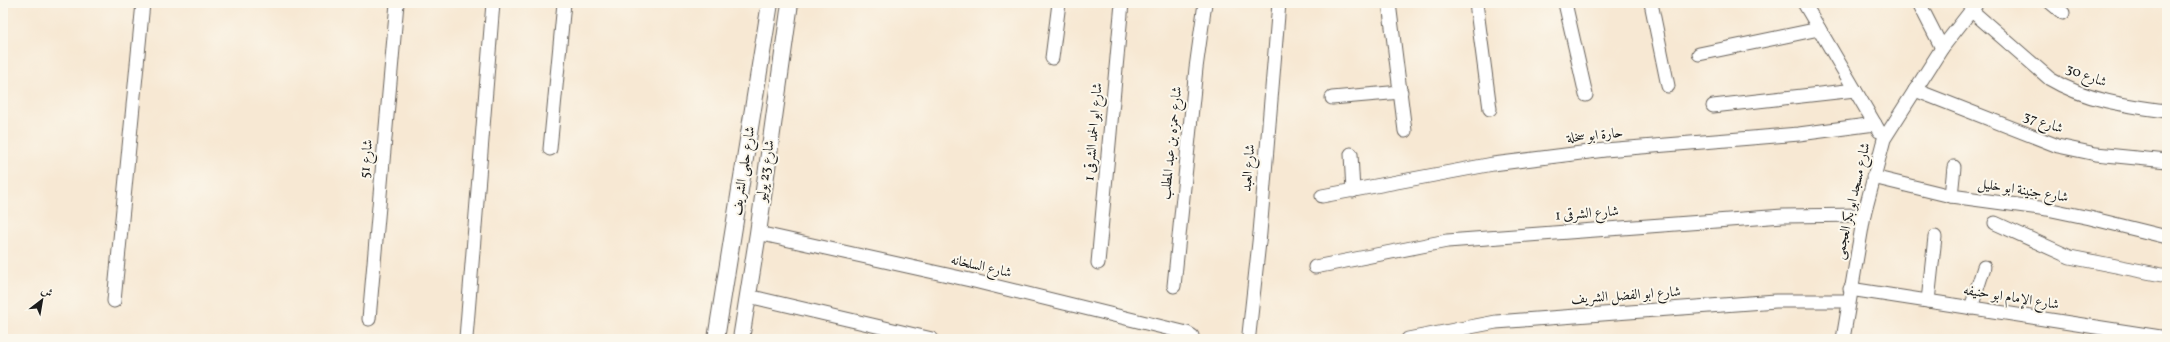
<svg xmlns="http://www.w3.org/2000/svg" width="2170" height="342" viewBox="0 0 2170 342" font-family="Vollkorn,Amiri,serif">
	<rect width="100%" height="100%" fill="#fbf7ec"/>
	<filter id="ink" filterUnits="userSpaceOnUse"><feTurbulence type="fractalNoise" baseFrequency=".025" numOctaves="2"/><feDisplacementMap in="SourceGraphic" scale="8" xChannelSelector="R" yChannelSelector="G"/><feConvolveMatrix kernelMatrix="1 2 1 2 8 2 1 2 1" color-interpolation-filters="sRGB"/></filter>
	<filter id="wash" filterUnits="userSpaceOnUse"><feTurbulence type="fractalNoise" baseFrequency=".012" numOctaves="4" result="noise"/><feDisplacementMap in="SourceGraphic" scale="16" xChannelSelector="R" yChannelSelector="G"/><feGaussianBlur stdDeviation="0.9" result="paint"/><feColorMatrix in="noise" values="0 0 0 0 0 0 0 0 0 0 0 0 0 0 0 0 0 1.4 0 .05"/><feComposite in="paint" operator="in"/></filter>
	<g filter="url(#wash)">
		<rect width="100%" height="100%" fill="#f7e8d3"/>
	</g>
	<g filter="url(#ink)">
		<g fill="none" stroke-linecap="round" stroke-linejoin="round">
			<!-- minor casing -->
			<g stroke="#69635c" stroke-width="15">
				<g id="minor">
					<path d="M1389,3L1405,131"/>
					<path d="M1476,3L1490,109"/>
					<path d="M1565,3L1586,95"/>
					<path d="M1651,3L1668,86"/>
					<path d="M1804,3L1879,131"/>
					<path d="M1919,3L1942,48"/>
					<path d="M2051,3L2063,13"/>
					<path d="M1972,11L2050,79C2085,100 2127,106 2167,111"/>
					<path d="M1699,54L1819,29"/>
					<path d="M1052,58L1059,3"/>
					<path d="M1915,90L2058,146L2096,154L2167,161"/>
					<path d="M1332,98L1401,92"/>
					<path d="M1713,106L1855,90"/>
					<path d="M550,149L564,3"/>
					<path d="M1351,154L1353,191"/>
					<path d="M1873,177L1951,196L2047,209L2090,218L2167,237"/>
					<path d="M1322,196L1493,164L1605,150L1799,134L1875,124"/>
					<path d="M1951,196L1954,167"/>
					<path d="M1995,223L2070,257L2167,276"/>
					<path d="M758,233L970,280L1187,333L1192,336V339"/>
					<path d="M1098,263L1122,3"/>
					<path d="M1315,267L1447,241L1783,216L1864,215"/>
					<path d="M1174,286L1196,68L1205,3"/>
					<path d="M1850,289L2167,338"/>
					<path d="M748,296L932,339"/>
					<path d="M114,301L143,3"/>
					<path d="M1928,301L1935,237"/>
					<path d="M1971,308L1984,267"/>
					<path d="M369,319L397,3"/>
					<path d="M1249,334L1260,233L1279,3"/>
					<path d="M466,338L493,3"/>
					<path d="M1408,339L1496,322L1776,301H1848"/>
					<path d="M1843,339L1864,215L1884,139L1942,48L1977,3"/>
				</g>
			</g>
			<!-- tertiary casing -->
			<g stroke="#69635c" stroke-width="18">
				<g id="tertiary">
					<path d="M716,339L770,3"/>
					<path d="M741,339L758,233L790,3"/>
				</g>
			</g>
			<!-- minor -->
			<use href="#minor" stroke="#fff" stroke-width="13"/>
			<!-- tertiary -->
			<use href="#tertiary" stroke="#fff" stroke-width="16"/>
		</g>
	</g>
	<g text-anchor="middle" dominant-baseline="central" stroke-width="4" stroke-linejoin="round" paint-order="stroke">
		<!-- street labels -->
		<g font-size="14" fill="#1c1c1c" stroke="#fbf7ec">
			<text transform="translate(2086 76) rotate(21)">شارع 30</text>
			<text transform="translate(2043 123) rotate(19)">شارع 37</text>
			<text transform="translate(1094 132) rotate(-85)">شارع ابو الحمد الشرقى 1</text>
			<text transform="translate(1595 136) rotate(-6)">حارة ابو سخلة</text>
			<text transform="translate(1172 143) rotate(-84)">شارع حمزه بن عبد المطلب</text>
			<text transform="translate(367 159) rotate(-85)">شارع 51</text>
			<text transform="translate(1249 168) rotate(-85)">شارع العبد</text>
			<text transform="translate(744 171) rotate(-81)">شارع حلمى الشريف</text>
			<text transform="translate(766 171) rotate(-82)">شارع 23 يوليو</text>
			<text transform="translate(2023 191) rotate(9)">شارع جنينة ابو خليل</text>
			<text transform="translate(1853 201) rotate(-77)">شارع مسجد ابو بكر العجمى</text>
			<text transform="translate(1587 214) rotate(-4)">شارع الشرقى 1</text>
			<text transform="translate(981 267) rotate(13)">شارع السلخانه</text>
			<text transform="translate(1626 296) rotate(-4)">شارع ابو الفضل الشريف</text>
			<text transform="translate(2011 298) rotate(9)">شارع الإمام ابو حنيفه</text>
		</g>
	</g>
	<!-- margin -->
	<rect width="2170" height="342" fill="none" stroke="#fbf7ec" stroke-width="16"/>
	<!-- north arrow -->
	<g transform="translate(42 300) rotate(31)" stroke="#fbf7ec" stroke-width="3" paint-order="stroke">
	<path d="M0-3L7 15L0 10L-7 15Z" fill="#1c1c1c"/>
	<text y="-6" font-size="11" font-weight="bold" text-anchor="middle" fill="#1c1c1c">ش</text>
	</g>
</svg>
